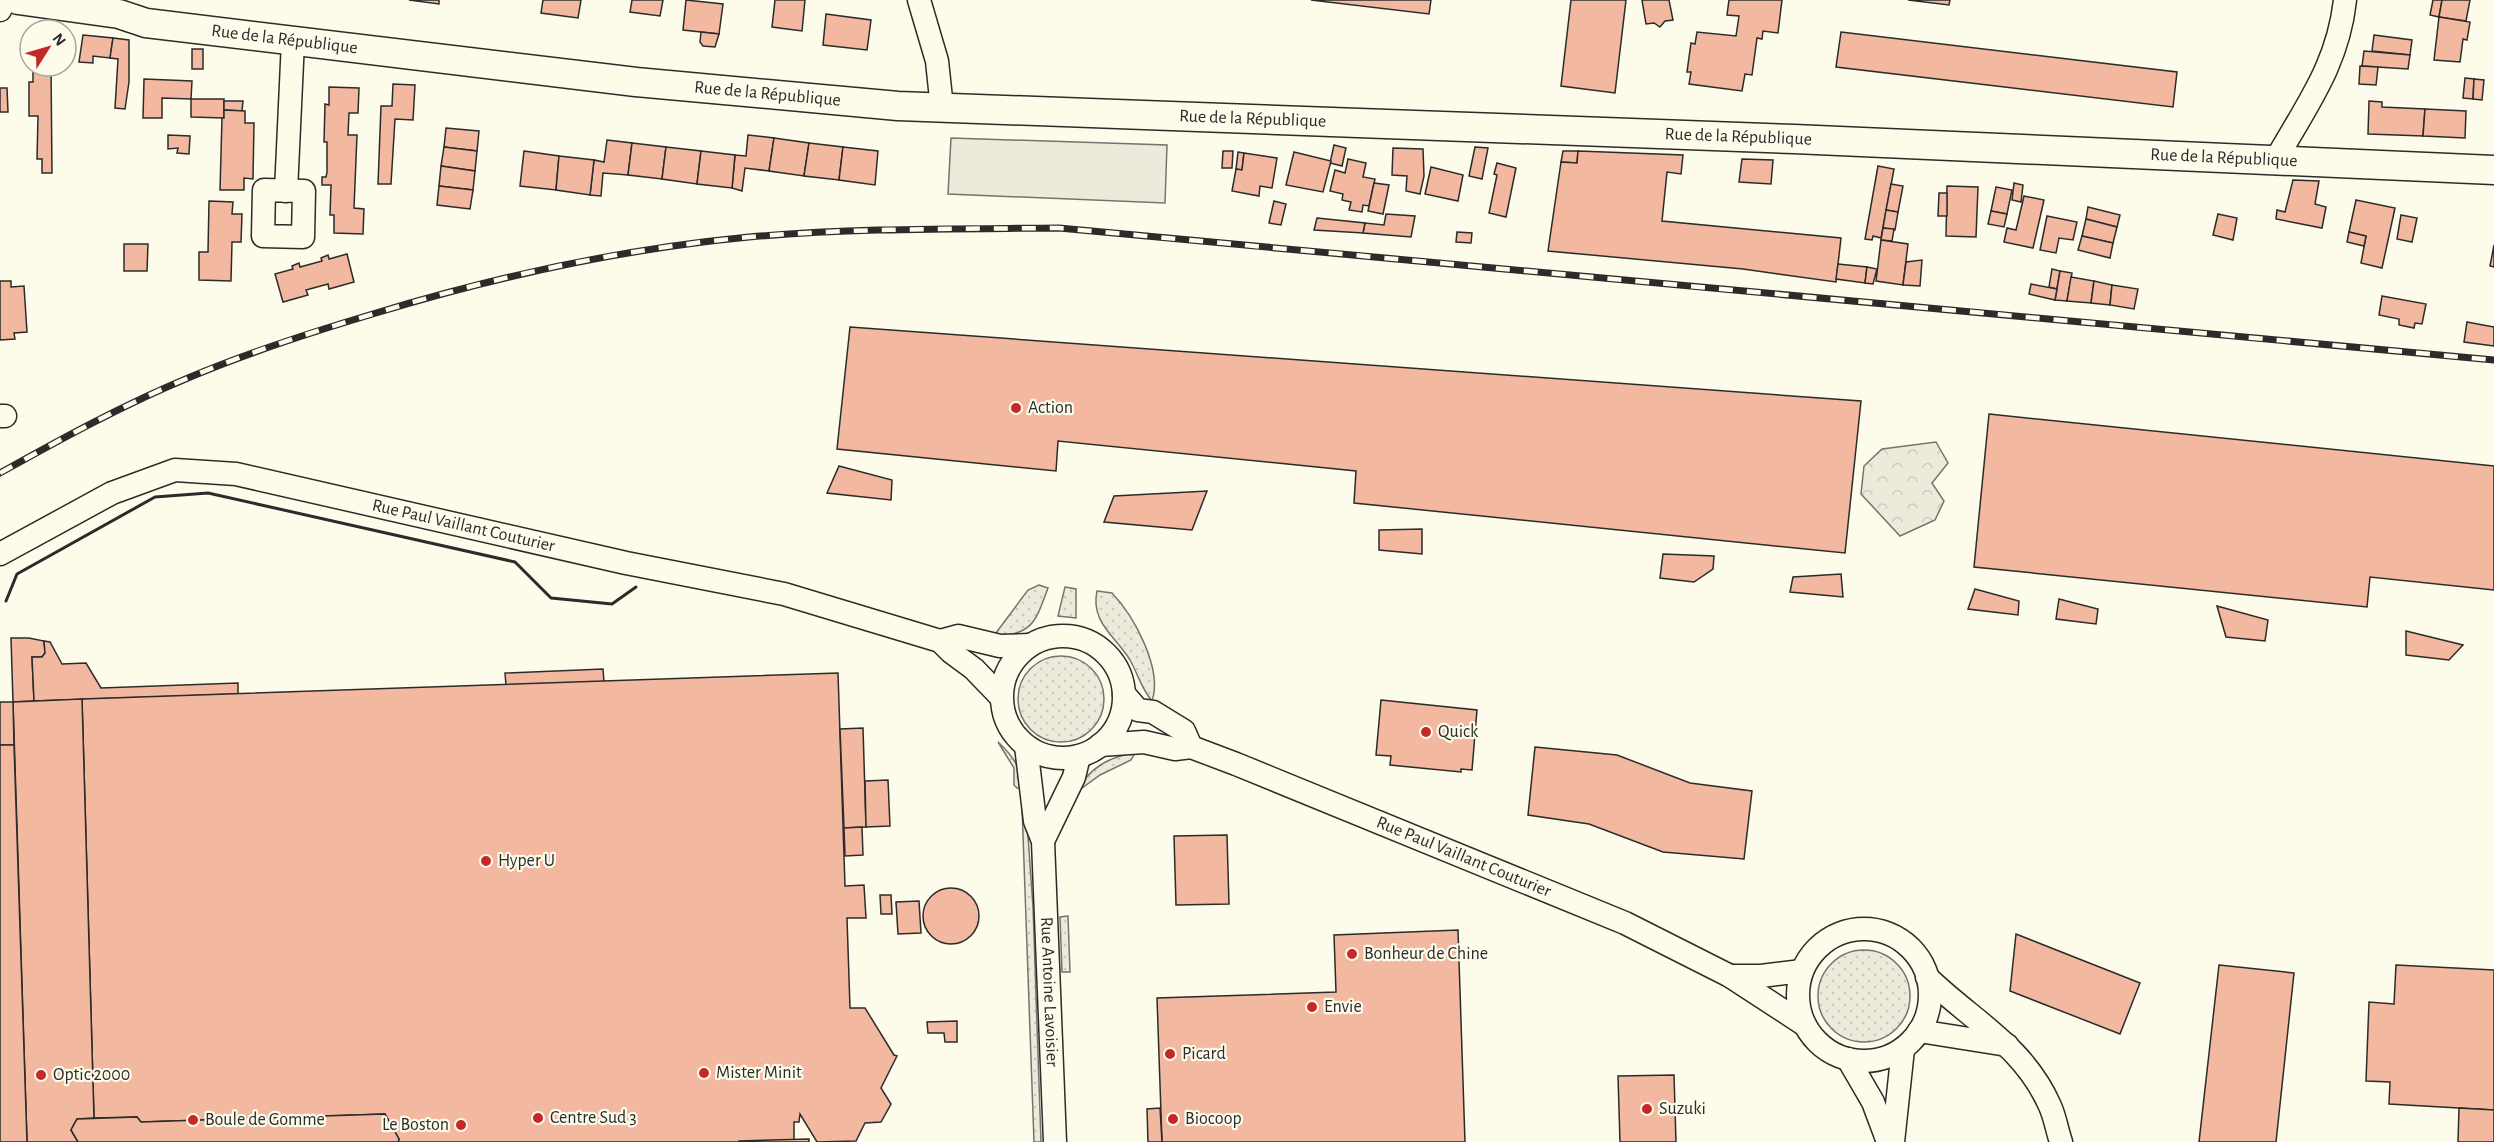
<svg xmlns="http://www.w3.org/2000/svg" width="2494" height="1142" viewBox="0 0 2494 1142" font-family="'Alegreya Sans',sans-serif">
	<defs>
		<pattern id="grass-dots" width="8" height="8" patternUnits="userSpaceOnUse" patternTransform="scale(1.5)"><rect width="8" height="8" fill="#ecebdb"/><path d="M2 2h.1M6 6h.1" fill="none" stroke="#cbcabc" stroke-width="1.8" stroke-linecap="round"/></pattern>
		<pattern id="forest-crowns" width="20" height="18" patternUnits="userSpaceOnUse" patternTransform="scale(1.5)"><rect width="20" height="18" fill="#ecebdb"/><path d="M2 6a3 3 0 1 1 6 0M12 15a3 3 0 1 1 6 0" fill="none" stroke="#cbcabc"/></pattern>
	</defs>
	<rect width="100%" height="100%" fill="#fdfbea"/>
	<!-- grass -->
	<g fill="url(#grass-dots)" stroke="#74746e" stroke-width="1.5">
		<path d="M1039,585L1048,588C1035,623 1033,634 993,637L1028,590Z"/>
		<path d="M1065,587L1076,589V618L1058,616Z"/>
		<path d="M1097,591L1112,593C1134,616 1163,669 1152,701C1141,688 1138,674 1130,660C1116,637 1090,622 1097,591Z"/>
		<circle cx="1061" cy="699" r="43"/>
		<path d="M998,742C1013,756 1021,768 1025,788H1017L1014,785V768Z"/>
		<path d="M1135,753L1131,760L1100,775L1078,791C1088,768 1111,756 1135,753Z"/>
		<path d="M1022,807L1026,808L1033,907L1041,1142H1034Z"/>
		<path d="M1068,916L1070,972H1062L1060,917Z"/>
		<circle cx="1864" cy="996" r="46"/>
	</g>
	<!-- forest -->
	<path fill="url(#forest-crowns)" stroke="#74746e" stroke-width="1.5" d="M1936,442L1948,463L1932,483L1944,501L1935,520L1900,536L1861,494L1864,466L1882,449Z"/>
	<!-- pitch -->
	<path fill="#ecebdb" stroke="#74746e" stroke-width="1.5" d="M951,138L1167,145L1165,203L948,194Z"/>
	<!-- building -->
	<g fill="#f2b8a0" stroke="#2b2b2b" stroke-width="1.5">
		<path d="M409,0H439V4Z"/>
		<path d="M543,0H581L578,18L541,13Z"/>
		<path d="M632,0H663L660,16L630,12Z"/>
		<path d="M686,0L723,4L719,34L683,30Z"/>
		<path d="M775,0H805L802,31L772,27Z"/>
		<path d="M1311,0H1431L1429,14Z"/>
		<path d="M1571,0H1626L1615,93L1561,86Z"/>
		<path d="M1642,0H1669L1673,20L1665,21L1660,27L1654,23L1646,24Z"/>
		<path d="M1729,0H1782L1778,33L1763,31L1762,39L1757,38L1752,75L1745,74L1742,91L1689,84L1691,72H1687L1691,43L1695,44L1697,32L1736,36L1739,16L1727,15Z"/>
		<path d="M1908,0H1950L1949,5Z"/>
		<path d="M2433,0H2442L2439,17L2430,15Z"/>
		<path d="M2442,0H2470L2466,21L2439,17Z"/>
		<path d="M826,14L871,20L867,50L823,45Z"/>
		<path d="M2439,17L2470,22L2467,40L2463,39L2460,62L2434,60Z"/>
		<path d="M701,32L719,34L715,47L703,46L700,42Z"/>
		<path d="M1841,32L2177,72L2173,107L1836,67Z"/>
		<path d="M83,35L113,38L110,58L93,56V63L79,62Z"/>
		<path d="M2374,35L2412,40L2410,55L2372,51Z"/>
		<path d="M113,38L129,40V82L125,109L115,108L118,59L110,58Z"/>
		<rect x="192" y="49" width="11" height="20"/>
		<path d="M2364,51L2410,55L2408,69L2362,66Z"/>
		<path d="M33,66H51L52,173H42V159H37L38,116H29V82H33Z"/>
		<path d="M2360,66L2378,67L2376,85L2359,84Z"/>
		<path d="M2465,78L2474,79L2473,99L2463,98Z"/>
		<path d="M144,79L192,81L191,99L162,98V118H143Z"/>
		<path d="M2474,79L2484,80L2482,100L2473,99Z"/>
		<path d="M393,84L415,85L413,120L395,119L391,184H378L381,106H392Z"/>
		<path d="M329,87L359,88L358,113H349L348,135H357L354,208L364,209L363,234L334,233V215H330L331,185H322V177H326L327,172V142H324L325,104L329,105Z"/>
		<path d="M0,88H7L8,112H0Z"/>
		<path d="M191,99H224V118L191,117Z"/>
		<path d="M224,101H243L242,111L224,110Z"/>
		<path d="M2369,101L2382,102V107L2425,109L2423,136L2368,134Z"/>
		<path d="M2425,109L2466,111L2465,138L2423,136Z"/>
		<path d="M224,110L245,111V123H254L253,179L244,178V190H220L222,118H224Z"/>
		<path d="M446,128L479,131L477,151L444,147Z"/>
		<path d="M168,135L190,136L189,154L177,153L178,148L168,149Z"/>
		<path d="M748,135L774,138L769,171L745,168L742,191L732,188L735,155L746,156Z"/>
		<path d="M774,138L809,143L804,176L769,171Z"/>
		<path d="M607,140L632,143L628,175L603,173L601,196L590,195L594,160L604,162Z"/>
		<path d="M632,143L666,147L662,179L628,175Z"/>
		<path d="M809,143L843,147L839,180L804,176Z"/>
		<path d="M1334,145L1346,148L1342,166L1330,163Z"/>
		<path d="M444,147L477,151L475,171L441,166Z"/>
		<path d="M666,147L701,151L697,184L662,179Z"/>
		<path d="M843,147L878,151L875,185L839,180Z"/>
		<path d="M1475,147L1488,148L1482,179L1469,176Z"/>
		<path d="M1393,148L1423,149L1424,176L1420,194L1406,191L1407,176L1392,175Z"/>
		<path d="M524,151L559,156L556,190L520,186Z"/>
		<path d="M701,151L735,155L732,188L697,184Z"/>
		<path d="M1223,151H1233L1232,168H1222Z"/>
		<path d="M1563,151H1578L1577,163L1561,162Z"/>
		<path d="M1578,151L1683,155L1681,174L1667,172L1662,221L1841,238L1836,282L1743,269L1548,251L1561,162L1577,163Z"/>
		<path d="M1238,152L1244,153L1242,170L1236,169Z"/>
		<path d="M1294,152L1331,161L1323,192L1286,185Z"/>
		<path d="M1244,153L1277,158L1272,188L1260,186L1259,196L1232,191L1236,169L1242,170Z"/>
		<path d="M559,156L594,160L590,195L556,190Z"/>
		<path d="M1348,159L1366,163L1363,177L1375,179L1369,206L1363,205L1362,212L1349,210L1351,202L1342,200L1343,194L1330,191L1335,170L1345,173Z"/>
		<path d="M1742,159L1773,160L1771,184L1739,182Z"/>
		<path d="M1497,163L1516,168L1506,217L1489,213L1497,175L1494,174Z"/>
		<path d="M441,166L475,171L473,190L439,186Z"/>
		<path d="M1878,166L1894,169L1881,238L1873,236L1872,240L1865,239Z"/>
		<path d="M1431,167L1463,175L1458,201L1425,194Z"/>
		<path d="M2293,180L2319,181L2315,204L2326,207L2322,228L2276,219L2277,210L2285,212Z"/>
		<path d="M1374,183L1389,185L1383,214L1368,211Z"/>
		<path d="M2014,183L2023,185L2021,202L2012,200Z"/>
		<path d="M1891,184L1903,186L1898,212L1886,210Z"/>
		<path d="M439,186L473,190L470,209L437,205Z"/>
		<path d="M1947,186L1978,187L1976,237L1946,236Z"/>
		<path d="M1996,187L2012,190L2007,214L1991,211Z"/>
		<path d="M1939,193H1947V216H1938Z"/>
		<path d="M2024,196L2044,200L2033,248L2004,242L2007,228L2016,230Z"/>
		<path d="M2356,200L2395,208L2382,268L2361,263L2366,236L2349,232Z"/>
		<path d="M209,201L233,202L232,214H242L241,242H232L231,281L199,280V252H208Z"/>
		<path d="M1274,201L1286,204L1281,225L1269,223Z"/>
		<path d="M2088,207L2120,215L2117,227L2086,219Z"/>
		<path d="M1886,210L1898,212L1895,230L1883,228Z"/>
		<path d="M1991,211L2007,214L2004,227L1988,224Z"/>
		<path d="M1386,214L1415,216L1411,237L1363,233L1365,223L1384,225Z"/>
		<path d="M2218,214L2237,218L2233,240L2213,235Z"/>
		<path d="M2401,215L2417,218L2412,242L2397,239Z"/>
		<path d="M2047,216L2077,222L2073,240L2059,238L2056,253L2040,250Z"/>
		<path d="M1317,218L1365,223L1363,233L1314,230Z"/>
		<path d="M2086,219L2117,227L2113,243L2082,236Z"/>
		<path d="M1883,228L1894,229L1892,241L1881,240Z"/>
		<path d="M1457,232L1472,233L1471,243L1456,242Z"/>
		<path d="M2349,232L2366,236L2364,246L2347,242Z"/>
		<path d="M2082,236L2113,243L2110,258L2078,250Z"/>
		<path d="M1881,240L1908,244L1903,285L1876,281Z"/>
		<path d="M124,244H148L147,271H124Z"/>
		<path d="M2494,245V267L2490,266Z"/>
		<path d="M347,254L354,282L329,289L328,284L306,290L308,295L283,302L275,274L293,269L292,266L299,263L300,267L322,261L321,258L328,255L329,259Z"/>
		<path d="M1922,260L1920,286L1903,285L1906,262Z"/>
		<path d="M1838,264L1867,267L1865,283L1836,279Z"/>
		<path d="M1867,267L1877,269L1873,284L1865,283Z"/>
		<path d="M2052,269L2060,271L2057,289L2049,287Z"/>
		<path d="M2060,271L2072,273L2067,301L2055,300Z"/>
		<path d="M2071,277L2094,281L2091,303L2067,301Z"/>
		<path d="M0,281H11V287L24,286L27,332L14,333L15,339L0,340Z"/>
		<path d="M2094,281L2112,285L2110,305L2091,303Z"/>
		<path d="M2031,284L2057,289L2055,300L2029,294Z"/>
		<path d="M2112,285L2138,289L2134,309L2110,305Z"/>
		<path d="M2382,296L2426,304L2422,324L2415,323L2414,328L2399,325V319L2379,315Z"/>
		<path d="M2467,322L2494,327V346L2464,342Z"/>
		<path d="M850,327L1861,401L1845,553L1354,503L1356,471L1058,441L1056,471L837,449Z"/>
		<path d="M1989,414L2494,466V590L2370,577L2367,607L1974,567Z"/>
		<path d="M839,466L892,480L891,500L827,493Z"/>
		<path d="M1207,491L1192,530L1104,522L1114,496Z"/>
		<path d="M1422,529V554L1379,550V530Z"/>
		<path d="M1663,554L1714,556L1713,569L1694,582L1660,578Z"/>
		<path d="M1841,574L1843,597L1790,592L1793,577Z"/>
		<path d="M1975,589L2019,601L2018,615L1968,609Z"/>
		<path d="M2059,599L2098,609L2096,624L2056,619Z"/>
		<path d="M2217,606L2268,620L2265,641L2226,637Z"/>
		<path d="M2406,631L2463,645L2449,660L2406,655Z"/>
		<path d="M11,638H29L44,641L45,653L42,657H32L34,701L13,702Z"/>
		<path d="M44,641L50,642L62,664L86,663L101,688L238,683V694L34,701L32,657H42L45,653Z"/>
		<path d="M603,669L604,682L506,685L505,673Z"/>
		<path d="M838,673L845,886L864,885L866,918H847L850,1008H865L894,1055L897,1056L881,1088L891,1104L881,1122L865,1123L856,1141L817,1142L800,1114L799,1122H794V1140L739,1142H398L399,1139L385,1114L141,1122L137,1117L94,1118L82,699Z"/>
		<path d="M82,699L94,1118L77,1119L71,1130L78,1142H27L13,702Z"/>
		<path d="M1381,700L1477,710L1472,770L1461,769V772L1390,765L1391,756L1376,755Z"/>
		<path d="M0,702H13L14,745H0Z"/>
		<path d="M863,728L866,827L844,828L840,729Z"/>
		<path d="M0,745H14L27,1142H0Z"/>
		<path d="M1535,747L1617,755L1690,783L1752,791L1744,859L1663,852L1589,824L1528,815Z"/>
		<path d="M888,780L890,826L866,827L865,781Z"/>
		<path d="M862,827L863,855L845,856L844,828Z"/>
		<path d="M1227,835L1229,904L1176,905L1174,836Z"/>
		<circle cx="951" cy="916" r="28"/>
		<path d="M880,895H891L892,914H881Z"/>
		<path d="M919,901L921,933L898,934L896,902Z"/>
		<path d="M1458,930L1465,1142H1162L1157,998L1336,992L1334,935Z"/>
		<path d="M2016,934L2140,983L2120,1034L2010,991Z"/>
		<path d="M2219,965L2294,973L2276,1142H2199Z"/>
		<path d="M2396,965L2494,970V1110L2389,1104L2390,1082L2366,1081L2369,1002L2394,1004Z"/>
		<path d="M957,1021V1042H945L944,1033H928L927,1022Z"/>
		<path d="M1674,1075L1676,1142H1620L1618,1076Z"/>
		<path d="M1160,1108L1162,1142H1148L1147,1109Z"/>
		<path d="M2459,1108L2494,1110V1142H2458Z"/>
		<path d="M385,1114L399,1139L398,1142H78L71,1130L77,1119L137,1117L141,1122Z"/>
		<path d="M809,1139V1142H739V1141Z"/>
	</g>
	<g fill="none" stroke-linecap="round" stroke-linejoin="round">
		<!-- minor casing -->
		<g stroke="#2b2b2b" stroke-width="25">
			<g id="minor">
				<path d="M919,0L937,61L942,108"/>
				<path d="M0,10L5,0"/>
				<path d="M2275,161C2306,106 2338,65 2345,0"/>
				<path d="M264,190L304,191L303,237L263,236Z"/>
				<path d="M286,191L293,41"/>
				<path d="M0,416H5"/>
				<path id="s1" d="M0,554L112,493L175,470L236,474L626,563L784,594L940,641L951,652L974,669L1001,697"/>
				<circle cx="1063" cy="697" r="61"/>
				<path d="M940,641L958,636L1000,646L1030,645"/>
				<path d="M1124,694L1138,710L1153,712L1184,731L1191,747"/>
				<path id="s2" d="M1100,745L1144,742L1175,749L1191,747L1236,764L1625,923L1730,976L1805,1025"/>
				<path id="s3" d="M1026,746L1035,821L1043,841L1055,1142"/>
				<path d="M1043,841L1074,777L1079,756"/>
				<circle cx="1864" cy="995" r="66"/>
				<path d="M1730,976H1761L1802,971"/>
				<path d="M1927,977C1972,1021 2023,1045 2050,1106C2055,1117 2057,1130 2061,1142"/>
				<path d="M1919,1031L2007,1045"/>
				<path d="M1848,1059L1873,1102L1888,1142"/>
				<path d="M1893,1142L1903,1049"/>
			</g>
		</g>
		<!-- tertiary casing -->
		<g stroke="#2b2b2b" stroke-width="31">
			<g id="tertiary">
				<path id="s4" d="M18,0L119,14L146,23L636,82L898,106L1794,139L2494,170"/>
			</g>
		</g>
		<!-- minor -->
		<use href="#minor" stroke="#fdfbea" stroke-width="22"/>
		<!-- tertiary -->
		<use href="#tertiary" stroke="#fdfbea" stroke-width="28"/>
		<!-- rail casing -->
		<g stroke="#2b2b2b" stroke-width="7">
			<path id="rail" d="M0,473C61,439 123,405 188,378C249,352 312,332 376,313C498,276 622,249 749,237C852,228 956,229 1059,228L2494,360"/>
		</g>
		<!-- rail -->
		<use href="#rail" stroke="#fdfbea" stroke-width="4.5" stroke-dasharray="14" stroke-linecap="butt"/>
		<!-- wall -->
		<path stroke="#2b2b2b" stroke-width="3" d="M6,601L17,574L155,497L208,493L515,562L551,598L612,604L636,587"/>
	</g>
	<!-- markers -->
	<g fill="#c62828" stroke="#fdfbea" stroke-width="2">
		<circle cx="1016" cy="408" r="6"/>
		<circle cx="1426" cy="732" r="6"/>
		<circle cx="486" cy="861" r="6"/>
		<circle cx="1352" cy="954" r="6"/>
		<circle cx="1312" cy="1007" r="6"/>
		<circle cx="1170" cy="1054" r="6"/>
		<circle cx="704" cy="1073" r="6"/>
		<circle cx="41" cy="1075" r="6"/>
		<circle cx="1647" cy="1109" r="6"/>
		<circle cx="538" cy="1118" r="6"/>
		<circle cx="1173" cy="1119" r="6"/>
		<circle cx="193" cy="1120" r="6"/>
		<circle cx="461" cy="1125" r="6"/>
	</g>
	<g text-anchor="middle" dominant-baseline="central" stroke-width="4.5" stroke-linejoin="round" paint-order="stroke">
		<!-- street labels -->
		<g font-size="18" fill="#2b2b2b" stroke="#fdfbea">
			<text stroke="none"><textPath href="#s4" startOffset="270">Rue de la République</textPath></text>
			<text stroke="none"><textPath href="#s4" startOffset="756">Rue de la République</textPath></text>
			<text stroke="none"><textPath href="#s4" startOffset="1242">Rue de la République</textPath></text>
			<text stroke="none"><textPath href="#s4" startOffset="1728">Rue de la République</textPath></text>
			<text stroke="none"><textPath href="#s4" startOffset="2214">Rue de la République</textPath></text>
			<text stroke="none"><textPath href="#s1" startOffset="489">Rue Paul Vaillant Couturier</textPath></text>
			<text stroke="none"><textPath href="#s2" startOffset="386">Rue Paul Vaillant Couturier</textPath></text>
			<text stroke="none"><textPath href="#s3" startOffset="248">Rue Antoine Lavoisier</textPath></text>
		</g>
		<!-- poi labels -->
		<g font-size="18" fill="#2b2b2b" stroke="#fdfbea" text-anchor="start">
			<text x="1028" y="408">Action</text>
			<text x="1438" y="732">Quick</text>
			<text x="498" y="861">Hyper U</text>
			<text x="1364" y="954">Bonheur de Chine</text>
			<text x="1324" y="1007">Envie</text>
			<text x="1182" y="1054">Picard</text>
			<text x="716" y="1073">Mister Minit</text>
			<text x="53" y="1075">Optic 2000</text>
			<text x="1659" y="1109">Suzuki</text>
			<text x="550" y="1118">Centre Sud 3</text>
			<text x="1185" y="1119">Biocoop</text>
			<text x="205" y="1120">Boule de Gomme</text>
			<text x="449" y="1125" text-anchor="end">Le Boston</text>
		</g>
	</g>
	<!-- north arrow -->
	<g transform="translate(48 48) rotate(53)"><circle r="28" fill="#fdfbea" stroke="#a9a89e" stroke-width="1.5"/>
	<path d="M0-4.5L10 22L0 15L-10 22Z" fill="#c62828"/>
	<text y="-9" font-size="16" font-weight="bold" text-anchor="middle" fill="#2b2b2b">N</text>
	</g>
</svg>
